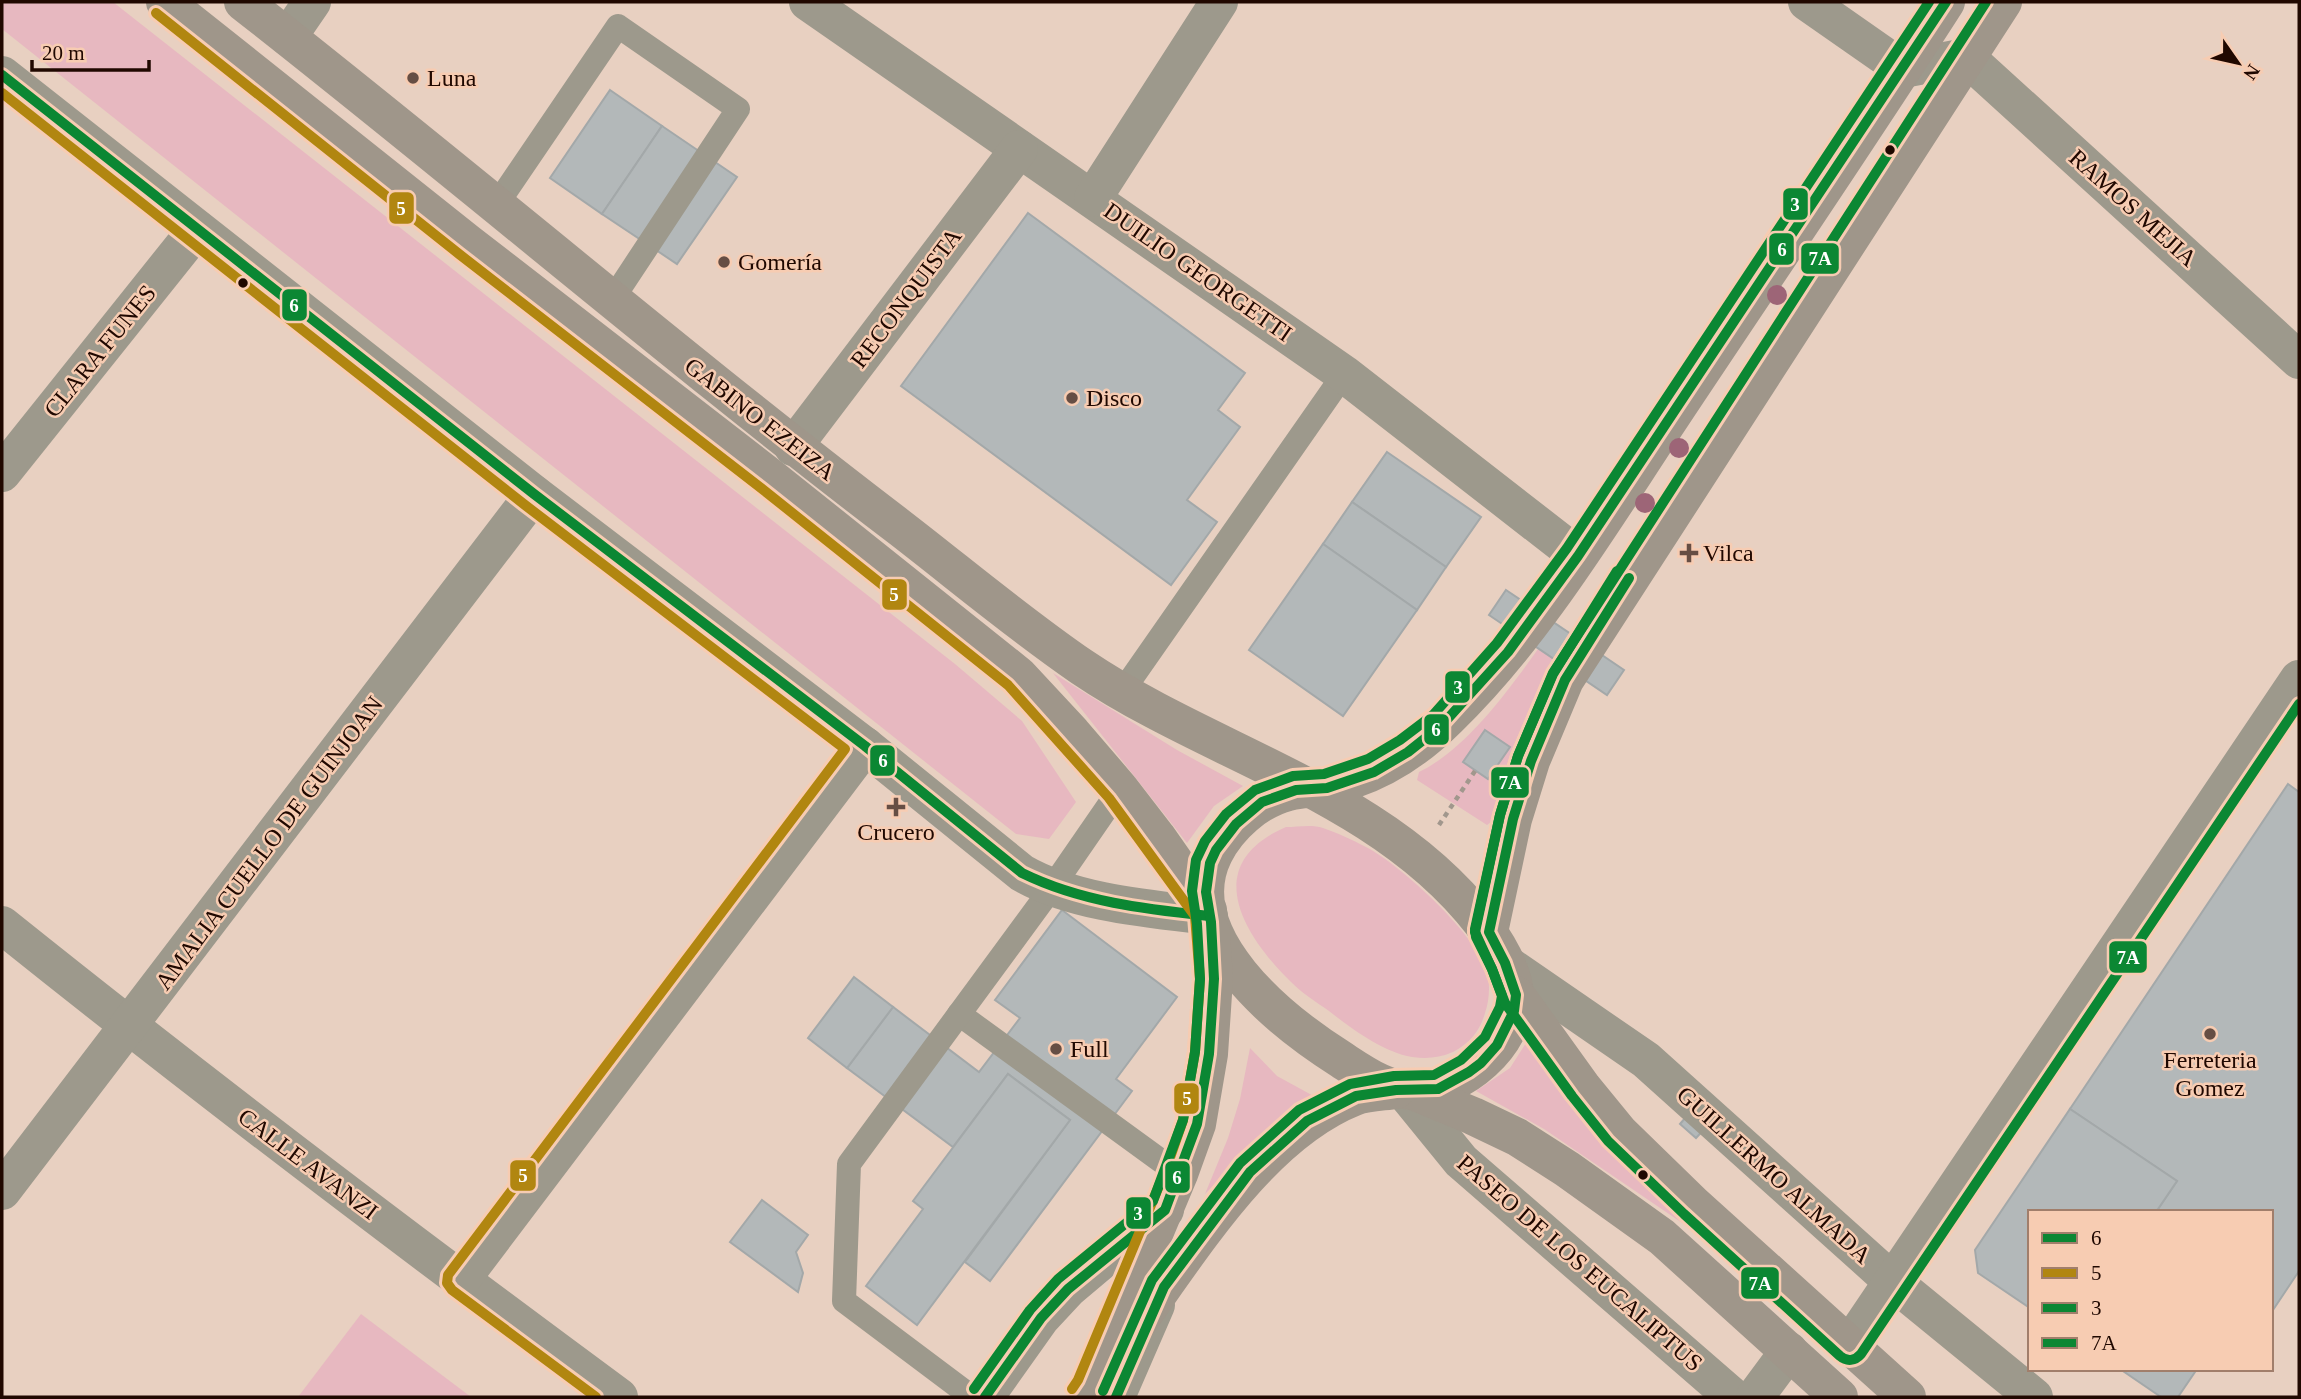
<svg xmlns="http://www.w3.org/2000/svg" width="2301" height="1399" viewBox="0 0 2301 1399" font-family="'Times New Roman',serif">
	<rect width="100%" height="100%" fill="#e8d0c1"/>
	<!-- green -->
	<g fill="#e7b8c0">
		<path d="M2,2H113L955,664L1022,721L1076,802L1049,839L1016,834L2,29Z"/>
		<path d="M1556,624L1577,638L1496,818L1487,825L1417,780L1419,772C1473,746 1521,672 1556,624Z"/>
		<path d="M1053,673L1177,750L1243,786L1214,806L1187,843Z"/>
		<path d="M1286,827C1297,827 1312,824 1323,828C1337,833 1353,840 1366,847C1401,865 1481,938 1488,976C1490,988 1489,1002 1485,1013C1480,1031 1470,1043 1453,1052C1439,1058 1427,1059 1412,1057C1383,1052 1352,1029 1329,1011C1316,1002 1302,993 1291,982C1242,934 1200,864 1286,827Z"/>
		<path d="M1526,1043L1561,1093L1691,1229L1544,1129L1476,1091L1510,1068Z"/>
		<path d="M1250,1048L1277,1076L1319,1099L1241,1158L1205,1194L1228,1138L1240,1099Z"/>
		<path d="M361,1314L471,1397H298Z"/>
	</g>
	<!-- building -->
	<g fill="#b3b8b9" stroke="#a3a8a9" stroke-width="2">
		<path d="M610,90L662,126L602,214L550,178Z"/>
		<path d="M662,126L737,177L677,264L602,214Z"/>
		<path d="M1028,213L1245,373L1218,410L1240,427L1187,500L1217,522L1171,585L901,386Z"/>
		<path d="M1387,452L1481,517L1446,567L1352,502Z"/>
		<path d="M1352,502L1446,567L1417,610L1323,544Z"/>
		<path d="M1323,544L1417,610L1343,716L1249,650Z"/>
		<path d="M1506,590L1624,670L1607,695L1489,615Z"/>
		<path d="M1485,730L1510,747L1488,779L1463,762Z"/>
		<path d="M2288,784L2299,792V1271L2271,1313V1212H2156L2177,1181L2070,1109Z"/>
		<path d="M1062,910L1177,997L1116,1079L1132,1091L990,1281L965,1262L1070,1120L1008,1074L953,1147L847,1068L893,1007L979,1072L1020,1018L995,1000Z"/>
		<path d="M854,977L893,1007L847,1068L808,1038Z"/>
		<path d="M1008,1074L1070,1120L917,1325L866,1286L923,1209L913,1201Z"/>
		<path d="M2070,1109L2177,1181L2156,1212H2030V1308L1978,1273L1975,1250Z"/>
		<path d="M1692,1110L1709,1124L1696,1138L1680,1124Z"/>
		<path d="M762,1200L808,1235L796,1252L803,1273L798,1292L730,1242Z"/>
		<path d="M2120,1369H2197L2178,1397H2161Z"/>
	</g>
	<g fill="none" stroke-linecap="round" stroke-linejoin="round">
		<!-- path -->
		<path stroke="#a1978d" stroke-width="4.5" stroke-dasharray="5 5" stroke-linecap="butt" d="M1439,825L1475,771"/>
		<!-- lane -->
		<g stroke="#9d998c" stroke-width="24">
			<path d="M495,207L618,26L738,109L612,300"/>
			<path d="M1122,692L1344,374"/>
			<path d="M959,1014L1179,1174"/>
			<path d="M972,1397L844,1301L849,1164L1051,889L1120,789"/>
		</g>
		<!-- street -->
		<g stroke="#9d998c" stroke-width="38">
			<path d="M808,2L1344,374L1578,556"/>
			<path d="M1807,2L1903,69L1966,57L2299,360"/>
			<path d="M288,37L312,2"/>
			<path d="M2,75L534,494L865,746L1022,873C1074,903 1150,909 1209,916"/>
			<path d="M1093,198L1219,2"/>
			<path d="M793,447L1019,149"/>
			<path d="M2,473L197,229"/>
			<path d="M2,925C204,1087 410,1243 619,1397"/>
			<path d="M1505,963L1646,1060L1892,1281L2034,1397"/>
			<path d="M1404,1091L1461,1161L1733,1397"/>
			<path d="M2,1191L534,494"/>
			<path d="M461,1280L865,746"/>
			<path d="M1849,1346L2299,679"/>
			<path d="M985,1397L1041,1318L1068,1289L1138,1230L1165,1210"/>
			<path d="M1116,1397L1156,1305"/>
			<path d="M1755,1397L1789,1351"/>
		</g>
		<!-- secondary -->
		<g stroke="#9f968a" stroke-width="38">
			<path d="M165,2L468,243L770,477L1018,675L1072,733L1120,789L1157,837L1208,910"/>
			<path d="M243,2C463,174 676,357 899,527C960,574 1019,624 1082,667C1212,755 1383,794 1482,923C1496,942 1515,972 1515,997C1516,1044 1461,1090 1417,1091C1389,1092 1365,1075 1342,1060C1282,1022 1173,937 1214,854C1228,826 1257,800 1288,792C1309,787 1330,788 1352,780C1388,768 1421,745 1448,718C1536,633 1605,516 1673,414C1764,277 1857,141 1946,2"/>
			<path d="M1489,932L1513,819L1531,761L1565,680L2003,2"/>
			<path d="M1516,995L1583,1088L1619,1132L1693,1204L1907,1397"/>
			<path d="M1413,1091L1473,1116L1517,1137L1567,1169L1662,1237L1839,1397"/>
			<path d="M1128,1336C1188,1255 1258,1135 1354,1097C1367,1092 1383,1092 1396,1090"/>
			<path d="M1090,1387L1179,1174L1197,1124L1209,1054L1214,979L1211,932"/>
		</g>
		<!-- bus-1 casing -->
		<g stroke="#f7ccb2" stroke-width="16">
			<g id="bus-1">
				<path d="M2,75L534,494L865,746L1022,873C1081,902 1145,909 1209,916"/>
				<path d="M985,1397L1041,1318L1068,1289L1165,1210L1197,1124L1209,1054L1214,979L1211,922L1206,892L1210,863L1216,850L1236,824L1262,802L1296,790L1327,788L1374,772L1408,752L1442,725L1508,652L1578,556L1946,2"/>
				<path d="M1116,1397L1164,1287L1250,1172L1307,1121L1356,1096L1396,1090L1438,1089L1469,1072L1481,1063L1497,1045L1514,1011L1516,995L1505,963L1489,932L1513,819L1531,761L1565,680L1629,578"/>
			</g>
		</g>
		<!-- bus-2 casing -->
		<g stroke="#f7ccb2" stroke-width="16">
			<g id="bus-2">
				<path d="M156,13L459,254L761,488L1008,685L1109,798L1195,916L1200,979L1195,1052L1183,1120L1166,1169L1078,1380L1072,1389"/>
				<path d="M2,93L525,505L845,749L448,1275L447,1283L452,1290L596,1397"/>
			</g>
		</g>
		<!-- bus-3 casing -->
		<g stroke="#f7ccb2" stroke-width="16">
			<g id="bus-3">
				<path d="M974,1389L1030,1310L1058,1279L1153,1201L1183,1120L1195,1052L1200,979L1197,924L1192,891L1196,860L1205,841L1226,814L1255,790L1293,776L1324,774L1368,759L1400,740L1433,715L1497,643L1567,548L1929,2"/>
				<path d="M1103,1391L1152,1280L1240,1163L1299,1110L1350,1084L1394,1076L1434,1075L1461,1060L1485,1037L1500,1007L1502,996L1492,969L1475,932L1500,815L1518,756L1553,674L1617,571"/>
			</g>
		</g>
		<!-- bus-4 casing -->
		<g stroke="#f7ccb2" stroke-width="16">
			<path id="bus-4" d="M1986,2L1553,673L1518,756L1500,815L1475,929L1476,937L1492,969L1505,1003L1572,1096L1608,1141L1684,1214L1840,1356C1847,1362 1855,1361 1861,1354L2299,704"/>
		</g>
		<!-- bus-1 -->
		<use href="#bus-1" stroke="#0b8733" stroke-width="10"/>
		<!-- bus-2 -->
		<use href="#bus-2" stroke="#b18610" stroke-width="10"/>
		<!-- bus-3 -->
		<use href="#bus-3" stroke="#0b8733" stroke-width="10"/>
		<!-- bus-4 -->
		<use href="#bus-4" stroke="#0b8733" stroke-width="10"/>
	</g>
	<!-- trees -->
	<g fill="#9d6577">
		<circle cx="1777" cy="295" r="10"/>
		<circle cx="1679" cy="448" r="10"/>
		<circle cx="1645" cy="503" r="10"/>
	</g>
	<!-- markers -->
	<g fill="#664e44" stroke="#f7ccb2" stroke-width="2.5">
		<circle cx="413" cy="78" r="7"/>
		<circle cx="724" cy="262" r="7"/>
		<circle cx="1072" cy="398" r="7"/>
		<path d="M1685.5 542.5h7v7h7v7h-7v7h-7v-7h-7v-7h7z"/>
		<path d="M892.5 796.5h7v7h7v7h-7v7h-7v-7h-7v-7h7z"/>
		<circle cx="2210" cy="1034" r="7"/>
		<circle cx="1056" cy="1049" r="7"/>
	</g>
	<g fill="#200800" stroke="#f7ccb2" stroke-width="2.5">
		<circle cx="1890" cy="150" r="6"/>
		<circle cx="243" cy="283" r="6"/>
		<circle cx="1643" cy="1175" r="6"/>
	</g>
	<g text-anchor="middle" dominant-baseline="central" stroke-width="5" stroke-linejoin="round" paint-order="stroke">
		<!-- poi labels -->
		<g font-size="24" fill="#200800" stroke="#f7ccb2" text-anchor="start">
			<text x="427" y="78">Luna</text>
			<text x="738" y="262">Gomería</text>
			<text x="1086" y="398">Disco</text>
			<text x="1703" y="553">Vilca</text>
			<text x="896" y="832" text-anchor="middle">Crucero</text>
			<text x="1070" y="1049">Full</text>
			<text x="2210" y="1060" text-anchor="middle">Ferreteria<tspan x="2210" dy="28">Gomez</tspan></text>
		</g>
		<!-- street labels -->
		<g font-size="24" fill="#200800" stroke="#f7ccb2">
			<text transform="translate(2133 208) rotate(42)">RAMOS MEJIA</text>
			<text transform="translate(1198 272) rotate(35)">DUILIO GEORGETTI</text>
			<text transform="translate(906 298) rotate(-53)">RECONQUISTA</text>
			<text transform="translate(100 351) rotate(-51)">CLARA FUNES</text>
			<text transform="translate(760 419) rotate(38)">GABINO EZEIZA</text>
			<text transform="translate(269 843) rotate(-53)">AMALIA CUELLO DE GUINJOAN</text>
			<text transform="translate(308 1164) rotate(37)">CALLE AVANZI</text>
			<text transform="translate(1774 1175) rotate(42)">GUILLERMO ALMADA</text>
			<text transform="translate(1580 1263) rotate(41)">PASEO DE LOS EUCALIPTUS</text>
		</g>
	</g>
	<g stroke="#f7ccb2" stroke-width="2.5">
		<rect x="1782" y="187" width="27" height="34" rx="7" fill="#0b8733"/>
		<rect x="388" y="191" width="27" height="34" rx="7" fill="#b18610"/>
		<rect x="1768" y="232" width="27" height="34" rx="7" fill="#0b8733"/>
		<rect x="1800" y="242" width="40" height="33" rx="7" fill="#0b8733"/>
		<rect x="281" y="288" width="27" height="34" rx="7" fill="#0b8733"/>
		<rect x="881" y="578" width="27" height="33" rx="7" fill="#b18610"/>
		<rect x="1444" y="670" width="27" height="34" rx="7" fill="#0b8733"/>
		<rect x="1423" y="713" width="27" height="33" rx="7" fill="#0b8733"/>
		<rect x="869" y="744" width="27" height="33" rx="7" fill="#0b8733"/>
		<rect x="1490" y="766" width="40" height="33" rx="7" fill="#0b8733"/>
		<rect x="2108" y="940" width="40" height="34" rx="7" fill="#0b8733"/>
		<rect x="1173" y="1082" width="27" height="33" rx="7" fill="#b18610"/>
		<rect x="509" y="1159" width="28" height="33" rx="7" fill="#b18610"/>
		<rect x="1164" y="1160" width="27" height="34" rx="7" fill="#0b8733"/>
		<rect x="1125" y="1196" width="27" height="34" rx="7" fill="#0b8733"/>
		<rect x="1740" y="1266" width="40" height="34" rx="7" fill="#0b8733"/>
	</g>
	<g font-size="19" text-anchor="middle" font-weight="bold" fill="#fff">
		<text x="1795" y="211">3</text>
		<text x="401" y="215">5</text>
		<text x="1782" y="256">6</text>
		<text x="1820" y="265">7A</text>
		<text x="294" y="312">6</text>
		<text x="894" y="601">5</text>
		<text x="1458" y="694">3</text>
		<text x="1436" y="736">6</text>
		<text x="883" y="767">6</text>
		<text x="1510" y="789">7A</text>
		<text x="2128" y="964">7A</text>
		<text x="1187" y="1105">5</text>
		<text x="523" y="1182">5</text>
		<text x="1177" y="1184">6</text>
		<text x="1138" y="1220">3</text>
		<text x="1760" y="1290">7A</text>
	</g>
	<!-- border -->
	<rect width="2301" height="1399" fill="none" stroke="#200800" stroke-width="7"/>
	<!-- legend -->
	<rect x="2028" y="1210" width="245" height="161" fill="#f7ccb2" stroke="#a17e6b" stroke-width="2"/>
	<rect x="2042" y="1233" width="35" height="10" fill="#0b8733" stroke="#a17e6b" stroke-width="2"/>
	<text x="2091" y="1245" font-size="21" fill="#200800">6</text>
	<rect x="2042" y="1268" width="35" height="10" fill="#b18610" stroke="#a17e6b" stroke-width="2"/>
	<text x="2091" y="1280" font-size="21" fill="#200800">5</text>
	<rect x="2042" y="1303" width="35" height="10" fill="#0b8733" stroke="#a17e6b" stroke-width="2"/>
	<text x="2091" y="1315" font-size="21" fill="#200800">3</text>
	<rect x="2042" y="1338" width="35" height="10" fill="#0b8733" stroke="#a17e6b" stroke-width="2"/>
	<text x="2091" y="1350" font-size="21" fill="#200800">7A</text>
	<!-- north arrow -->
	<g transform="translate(2238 63) rotate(124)" stroke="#f7ccb2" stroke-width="5" paint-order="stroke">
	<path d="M0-5L12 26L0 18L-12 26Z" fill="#200800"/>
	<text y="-10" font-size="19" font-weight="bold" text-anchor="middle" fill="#200800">N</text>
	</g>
	<!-- scale -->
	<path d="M32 60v10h117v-10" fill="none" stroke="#200800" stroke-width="3.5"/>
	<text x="42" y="60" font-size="21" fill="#200800" stroke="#f7ccb2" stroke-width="5" paint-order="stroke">20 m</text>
</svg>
